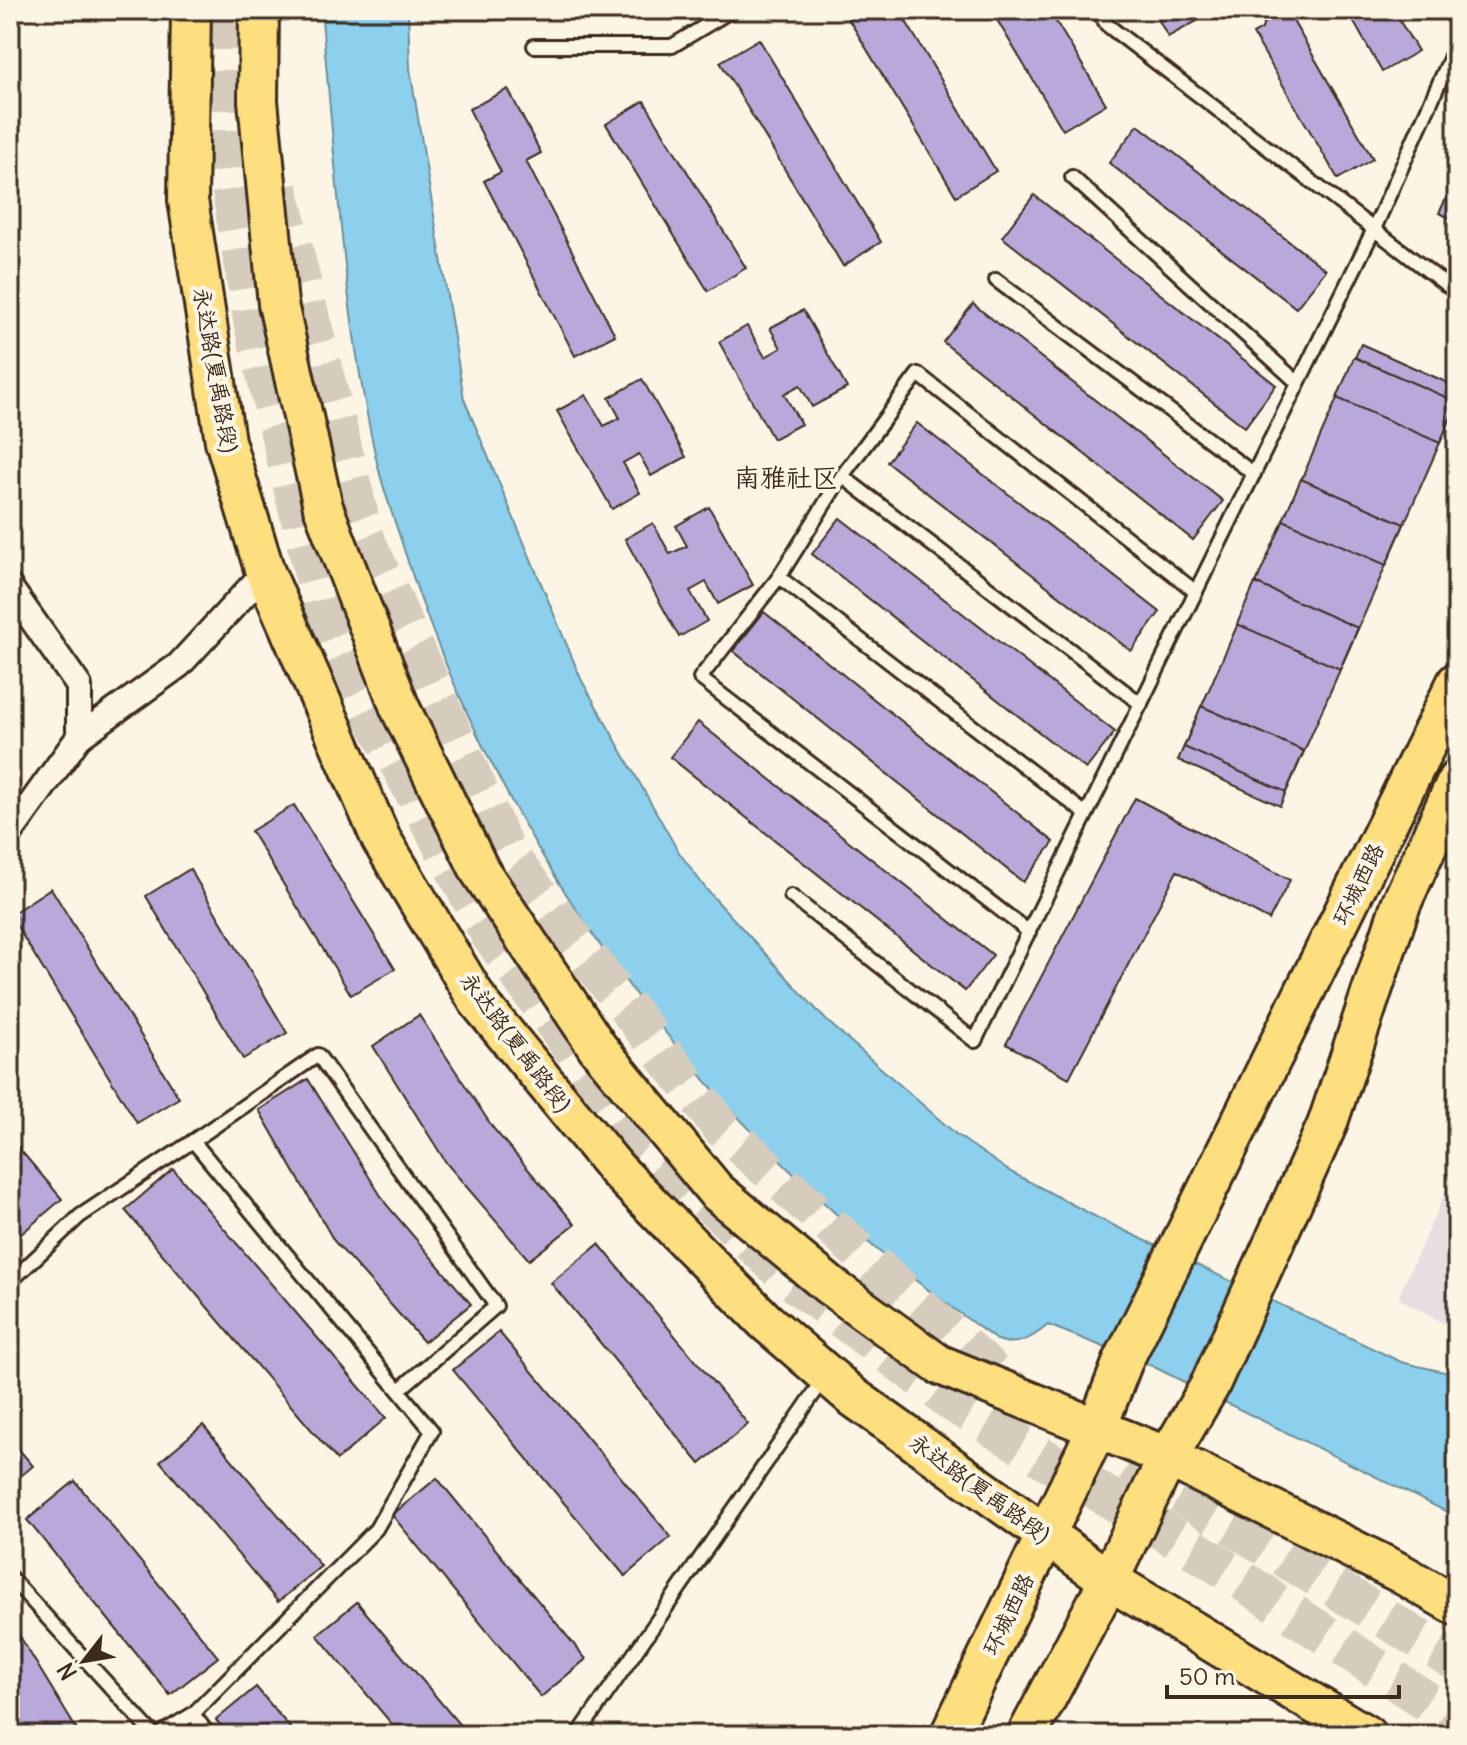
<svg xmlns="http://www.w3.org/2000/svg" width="1467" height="1745" viewBox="0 0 1467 1745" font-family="Delius,'LXGW WenKai TC',sans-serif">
	<rect width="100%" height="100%" fill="#fcf5e5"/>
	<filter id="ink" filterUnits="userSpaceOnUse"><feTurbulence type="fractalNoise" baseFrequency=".0125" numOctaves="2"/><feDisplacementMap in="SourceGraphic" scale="16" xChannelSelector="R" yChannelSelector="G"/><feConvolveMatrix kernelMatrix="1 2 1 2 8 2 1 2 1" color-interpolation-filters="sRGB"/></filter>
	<g filter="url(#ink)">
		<!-- built -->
		<path fill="#e8dee2" d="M1457,1165V1331L1398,1298Z"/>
		<!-- water -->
		<path fill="#8cd0ed" stroke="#6c8e9a" stroke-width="2" d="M321,10H408L410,69L464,399L581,679L678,851L707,890L826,1020L957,1135L1009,1171L1096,1217L1401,1362L1457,1375V1517L1152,1366L1048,1325C1031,1339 1016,1348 995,1339C947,1304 898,1269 853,1229C646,1047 483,805 401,540C392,513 382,486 376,458C343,310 336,161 321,10Z"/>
		<!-- building -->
		<g fill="#b9a9da" stroke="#3b2a1e" stroke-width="2">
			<path d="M843,10H899L996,171L956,196Z"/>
			<path d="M991,10H1049L1106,104L1063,130Z"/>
			<path d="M1153,10H1207L1210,14L1168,37Z"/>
			<path d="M1267,10H1312L1293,21L1373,159L1338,179L1253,34L1262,29Z"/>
			<path d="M1347,10H1393L1418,51L1382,72Z"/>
			<path d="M759,39L881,242L843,266L720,62Z"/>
			<path d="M508,89L541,153L526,161L615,335L575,356L484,181L501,172L469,109Z"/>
			<path d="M644,101L746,268L708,291L606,124Z"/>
			<path d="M1138,125L1326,270L1296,308L1109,163Z"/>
			<path d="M1454,182L1457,183V221L1439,213Z"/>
			<path d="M1034,195L1276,385L1245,427L1002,237Z"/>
			<path d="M973,304L1223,501L1193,540L943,342Z"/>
			<path d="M803,310L847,388L812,407L800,385L784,394L801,424L773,439L719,342L747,326L765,357L781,348L770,328Z"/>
			<path d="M1361,344L1457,387V404L1280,806L1178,760Z"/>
			<path d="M1354,357L1457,402L1440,443L1337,398Z"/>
			<path d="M642,379L686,457L651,476L639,454L623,463L640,493L612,509L557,411L586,395L604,426L620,418L609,398Z"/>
			<path d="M917,423L1160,612L1131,651L887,462Z"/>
			<path d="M1301,479L1404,524L1386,565L1283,520Z"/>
			<path d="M709,507L753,585L718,604L706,582L690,591L707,621L679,637L625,539L653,523L670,554L687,546L676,526Z"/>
			<path d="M840,518L1115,732L1086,769L812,554Z"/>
			<path d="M1255,583L1358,628L1340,669L1237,624Z"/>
			<path d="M764,612L1054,842L1023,882L733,651Z"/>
			<path d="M1201,706L1304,751L1286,792L1184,747Z"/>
			<path d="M698,722L993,955L965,991L670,757Z"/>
			<path d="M1135,798L1290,880L1269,920L1177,871L1069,1078L1006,1044Z"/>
			<path d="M294,805L395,969L351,995L251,831Z"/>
			<path d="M190,869L287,1033L243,1059L146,896Z"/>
			<path d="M51,888L179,1098L137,1123L10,915Z"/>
			<path d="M419,1015L493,1128L575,1224L529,1260L447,1164L373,1046Z"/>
			<path d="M308,1079L386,1204L471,1304L424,1342L334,1241L259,1110Z"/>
			<path d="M10,1138L62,1199L14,1240L10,1235Z"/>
			<path d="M173,1169L386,1418L337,1460L125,1210Z"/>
			<path d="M599,1244L748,1424L700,1464L551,1283Z"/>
			<path d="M499,1332L671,1537L625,1576L453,1370Z"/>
			<path d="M203,1425L321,1566L278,1602L160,1461Z"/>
			<path d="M10,1439L33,1466L10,1485Z"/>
			<path d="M437,1478L586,1659L541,1697L392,1515Z"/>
			<path d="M75,1481L218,1657L170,1695L27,1520Z"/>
			<path d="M357,1602L468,1735H401L317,1635Z"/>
			<path d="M13,1625L80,1735H22L10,1716V1627Z"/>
			<path d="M256,1687L296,1735H229L216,1720Z"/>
		</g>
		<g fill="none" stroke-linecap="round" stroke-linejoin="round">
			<!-- trunk-tunnel -->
			<g stroke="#d5ccbd" stroke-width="40" stroke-dasharray="40 20" stroke-linecap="butt">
				<path d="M227,10V161L253,320L327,628L490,934L627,1124L790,1279L955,1404L1208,1558L1457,1721"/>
				<path d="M278,188L364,537L506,853L721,1127L1019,1396"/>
				<path d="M1078,1432L1457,1662"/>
			</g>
			<!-- service casing -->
			<g stroke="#3b2a1e" stroke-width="18">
				<g id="service">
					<path d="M1098,10L1107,25L1457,293"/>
					<path d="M534,46H672L732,10"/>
					<path d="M1072,177L1298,383"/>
					<path d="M996,280L1254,474"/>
					<path d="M842,476L1141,704"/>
					<path d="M779,577L1086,814"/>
					<path d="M791,896L975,1041L1374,229L1457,43"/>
					<path d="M1029,932L700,678L779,577L842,476L918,374L1196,592"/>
					<path d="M193,1141L318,1055L496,1306L399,1390"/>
					<path d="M10,1282L80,1216L193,1141L432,1431L376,1529L193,1714L158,1735"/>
					<path d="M10,1577L154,1735"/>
					<path d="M193,1714L209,1735"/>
					<path d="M578,1735L824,1379"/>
				</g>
			</g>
			<!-- minor casing -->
			<g stroke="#3b2a1e" stroke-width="30">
				<g id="minor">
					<path d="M10,588L79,686V737L10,833"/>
					<path d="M79,737L179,665L265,572"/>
				</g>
			</g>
			<!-- primary casing -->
			<g stroke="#3b2a1e" stroke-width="44">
				<g id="primary">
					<path d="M191,10L188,200L225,441L265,572L381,839L478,1001L616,1169L765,1321L853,1397L1109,1580L1366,1735"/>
					<path d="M259,10L258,101L278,304L323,507L400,708L480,871L598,1048L716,1191L829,1285L938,1364L1168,1457L1400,1573L1457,1606"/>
					<path d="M950,1735L1097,1428L1123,1361L1457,682"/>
					<path d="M1027,1735L1109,1580L1168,1457L1209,1387L1327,1125L1401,904L1457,780"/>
				</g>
			</g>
			<!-- service -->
			<use href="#service" stroke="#fcf5e5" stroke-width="12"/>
			<!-- minor -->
			<use href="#minor" stroke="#fcf5e5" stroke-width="24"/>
			<!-- primary -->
			<use href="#primary" stroke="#fddf80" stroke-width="38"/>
		</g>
	</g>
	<g text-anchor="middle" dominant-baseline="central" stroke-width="8" stroke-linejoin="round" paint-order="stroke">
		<!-- street labels -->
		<g font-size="22" fill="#3b2a1e" stroke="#fcf5e5">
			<text transform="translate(216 370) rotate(80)">永达路(夏禹路段)</text>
			<text transform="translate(1358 884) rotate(-64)">环城西路</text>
			<text transform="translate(516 1042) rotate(53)">永达路(夏禹路段)</text>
			<text transform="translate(980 1488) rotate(36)">永达路(夏禹路段)</text>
			<text transform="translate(1008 1614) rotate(-64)">环城西路</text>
		</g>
		<!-- quarter labels -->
		<g font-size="26" fill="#3b2a1e" stroke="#fcf5e5">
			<text x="786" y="477">南雅社区</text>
		</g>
	</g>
	<!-- margin -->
	<rect width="1467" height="1745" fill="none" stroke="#fcf5e5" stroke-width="40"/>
	<rect x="20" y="20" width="1427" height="1705" fill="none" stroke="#3b2a1e" stroke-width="3" filter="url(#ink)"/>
	<!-- north arrow -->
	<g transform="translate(84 1661) rotate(239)" stroke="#fcf5e5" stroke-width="6" paint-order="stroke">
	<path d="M0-6L14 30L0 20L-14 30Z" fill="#3b2a1e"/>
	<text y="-12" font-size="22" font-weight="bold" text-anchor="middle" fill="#3b2a1e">N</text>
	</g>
	<!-- scale -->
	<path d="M1167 1685v12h232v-12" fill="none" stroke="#3b2a1e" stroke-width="4"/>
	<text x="1179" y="1685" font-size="24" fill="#3b2a1e" stroke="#fcf5e5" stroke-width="6" paint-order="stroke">50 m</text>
</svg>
